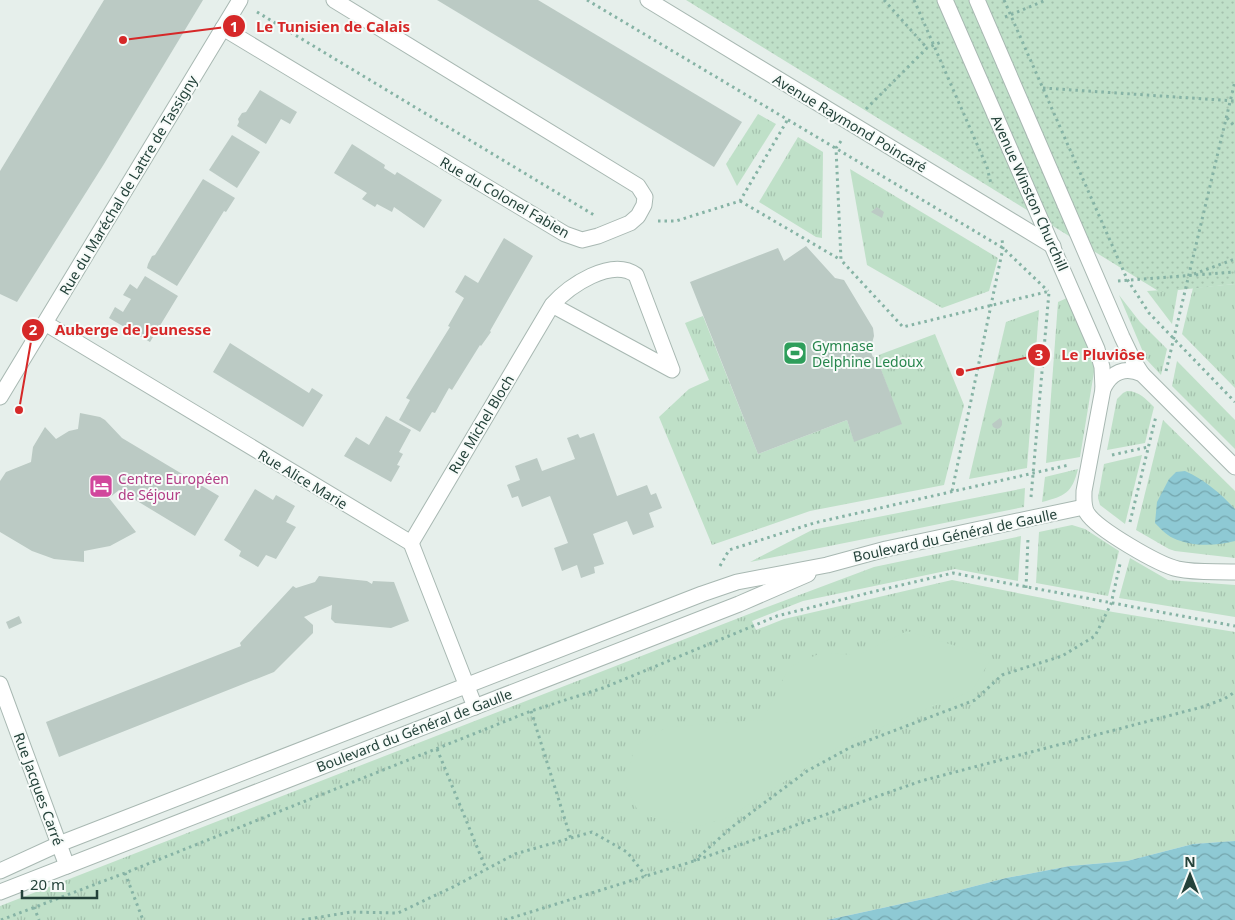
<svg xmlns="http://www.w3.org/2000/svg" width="1235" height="920" viewBox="0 0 1235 920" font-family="'Noto Sans',sans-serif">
	<defs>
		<pattern id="grass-tufts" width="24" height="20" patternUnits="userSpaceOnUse" patternTransform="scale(1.25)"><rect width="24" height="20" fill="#bfe0c8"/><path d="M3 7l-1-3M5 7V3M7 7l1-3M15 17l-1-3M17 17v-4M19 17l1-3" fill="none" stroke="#a4c1ad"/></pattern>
		<pattern id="park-dots" width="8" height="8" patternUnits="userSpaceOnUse" patternTransform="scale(1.25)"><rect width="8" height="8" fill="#bfe0c8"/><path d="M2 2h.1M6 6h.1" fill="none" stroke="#a4c1ad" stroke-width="1.8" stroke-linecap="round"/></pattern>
		<pattern id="water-waves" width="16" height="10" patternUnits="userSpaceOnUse" patternTransform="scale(1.25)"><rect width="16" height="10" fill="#8ec9d4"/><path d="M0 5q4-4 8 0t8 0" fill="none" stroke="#74a5ad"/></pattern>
	</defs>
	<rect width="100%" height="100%" fill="#e6efeb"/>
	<!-- grass -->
	<g fill="url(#grass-tufts)">
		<path d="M758,114L776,124L737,186L726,164Z"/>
		<path d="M798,137L823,152L822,238L816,237L759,202Z"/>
		<path d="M850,169L998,258L989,291L942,308L867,265Z"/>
		<path d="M1235,284V388L1182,334L1193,288Z"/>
		<path d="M1178,289L1172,324L1147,291Z"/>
		<path d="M1119,295L1140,322L1167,349L1161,375L1146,359Z"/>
		<path d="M1067,298L1091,351L1094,362V372L1080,457L1046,463L1058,302Z"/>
		<path d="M1039,310L1027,468L969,479L1006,322Z"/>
		<path d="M703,316L758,454L847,420L854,441L901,424L876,356L935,334L964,405L944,485L810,511L712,545L659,417L689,389L709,380L685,323Z"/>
		<path d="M1177,361L1235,420V449L1172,386Z"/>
		<path d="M1127,391C1139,391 1146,399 1154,407L1145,443L1107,450L1117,399L1123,393Z"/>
		<path d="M1163,420L1235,491V558L1175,551L1169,549L1136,530Z"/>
		<path d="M1142,455L1125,524L1100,505L1098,498L1104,464Z"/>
		<path d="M1078,469C1072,493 1065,496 1042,502L1045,477Z"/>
		<path d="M1025,488L1024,507L750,562L812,530Z"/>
		<path d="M1072,525L1085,529L1119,551L1108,596L1036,583L1039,532Z"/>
		<path d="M1021,536L1018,581L955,569L803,601L752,621L756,630L784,619L952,580L1113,612L1235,632V841L1193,844L1127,861L1070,866L1006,878L933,897L827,920H0V906L749,614L874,567Z"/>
		<path d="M1130,558L1168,580L1235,585V617L1119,598Z"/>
	</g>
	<!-- park -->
	<path fill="url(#park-dots)" d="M686,0H1235V284L1160,292Z"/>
	<!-- pitch -->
	<path fill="#bfe0c8" d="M907,631L992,657L972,691L851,739L729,817L699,826L640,815L626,787L634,747L667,727L763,720L789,667L821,653L858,655Z"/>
	<!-- water -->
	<g fill="url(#water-waves)">
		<path d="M1185,471C1205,480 1220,493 1235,509V541C1216,546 1192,547 1173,538C1166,535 1160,528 1155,523L1157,502L1169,479L1176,472Z"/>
		<path d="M1235,841V920H827L933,897L1006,878L1070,866L1127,861L1193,844Z"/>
	</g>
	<!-- building -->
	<g fill="#bbcac4">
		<path d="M104,0H203L104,164L17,302L0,294V171Z"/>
		<path d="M437,0H538L742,122L714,167Z"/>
		<path d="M260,90L297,112L290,124L281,119L266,144L237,126L239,122L238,119L242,113L246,112Z"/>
		<path d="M232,135L260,152L237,188L209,170Z"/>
		<path d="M352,144L385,165L384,168L395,175L397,172L442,200L424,228L394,207L392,212L377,204L375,207L362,199L367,193L334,173Z"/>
		<path d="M203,179L235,198L226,212L224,211L177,286L147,268L148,264L152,256L155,255Z"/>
		<path d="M877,207L884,212L882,218L871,212Z"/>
		<path d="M504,238L533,256L490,331L491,332L481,346L480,345L452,390L449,388L435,413L432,412L420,432L399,420L410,400L406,398L450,327L448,326L464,298L455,292L465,275L478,283Z"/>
		<path d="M806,246L835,278L844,280L873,328L874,336L870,350L873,357L876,356L902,424L854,442L847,420L758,454L690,282L778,248L784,261Z"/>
		<path d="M145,276L178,296L150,342L109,318L115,307L123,312L131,299L123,295L130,284L137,289Z"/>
		<path d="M230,343L309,393L312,388L323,395L303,427L213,372Z"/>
		<path d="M80,413L100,417L105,420L122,438L219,496L195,536L119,490L109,498L136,532L110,546L84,551V562L54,559L32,551L0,532V481L6,472L31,462L33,447L45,427L56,439L69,431L78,429Z"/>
		<path d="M386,416L411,430L399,452L403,454L397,465L400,466L391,482L344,456L356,437L369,445Z"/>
		<path d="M1000,418L1002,421V425L1000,428L997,429L993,427L992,424Z"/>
		<path d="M594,433L617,496L647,485L651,495L656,493L662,508L649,513L654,527L633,535L627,521L593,534L604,564L594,567L595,573L581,578L577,565L562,571L554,548L568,543L550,496L522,507L518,496L512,498L507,485L520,480L515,466L537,458L542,471L575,459L567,438L578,434L580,438Z"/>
		<path d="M255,489L273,500L276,495L295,506L286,522L296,527L276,559L266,555L258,567L239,556L241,551L224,540Z"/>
		<path d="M319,576L367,581L372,584L373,581L394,582L409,621L391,628L335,623L331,619L332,605L304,617L313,625V633L274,672L59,757L46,722L241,646L240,643L293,586L296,588L315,582Z"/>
		<path d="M19,616L22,623L9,629L6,622Z"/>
	</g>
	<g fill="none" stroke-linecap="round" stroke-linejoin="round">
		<!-- minor casing -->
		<g stroke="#a8b8b2" stroke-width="17">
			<g id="minor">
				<path d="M648,0L1053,246"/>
				<path d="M945,0L1097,349L1102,367L1103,389"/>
				<path d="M977,0L1122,337L1133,360L1142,374"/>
				<path d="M223,28L565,234L582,240L598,236L630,223L638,216L644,205L645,197L638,186L334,0"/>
				<path d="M45,323L411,543L475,707"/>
				<path d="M0,397L240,0"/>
				<path d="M1235,467L1142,374C1125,366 1111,372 1103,389L1084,491C1084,499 1083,506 1087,513C1097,529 1159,565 1178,569C1196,573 1216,571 1235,572"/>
				<path d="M411,543L552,305C569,286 611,257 636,275L672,370L552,305"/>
				<path d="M0,684L67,866"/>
				<path d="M0,871L59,844L702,594L737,582L827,565L886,549L1084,507"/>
				<path d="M0,892L739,604L808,574"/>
			</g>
		</g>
		<!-- path -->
		<g stroke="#86b3a5" stroke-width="3" stroke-dasharray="2.5 4" stroke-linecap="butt">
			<path d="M587,0L1003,248L1048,291"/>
			<path d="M884,0L927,48"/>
			<path d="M914,0L987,167L991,184"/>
			<path d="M1004,0L1127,279L1149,313L1235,402"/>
			<path d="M257,12L594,215"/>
			<path d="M1005,17L1046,0"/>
			<path d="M1043,88L1235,101"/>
			<path d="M866,109L927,48L941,42"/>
			<path d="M1227,118L1235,127"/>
			<path d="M841,141L836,148L841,260L903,327L1050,291"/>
			<path d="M740,201L841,260"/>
			<path d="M658,221H676L740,201L788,119"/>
			<path d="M1194,274L1235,259"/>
			<path d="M1118,281L1235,272"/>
			<path d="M1166,371L1235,81"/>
			<path d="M1112,455L1148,447"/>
			<path d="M952,491L1003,248L1002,239"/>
			<path d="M1031,497L1049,292"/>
			<path d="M1130,522L1156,416"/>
			<path d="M720,566L729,550L814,523L1069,465"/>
			<path d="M1026,588L1028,538"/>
			<path d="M531,711L571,839"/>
			<path d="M437,749L486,869"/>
			<path d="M694,861L732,827L807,771L851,747L975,700L1002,675L1062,656L1095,636L1111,604L1120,564"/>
			<path d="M125,873L143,920"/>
			<path d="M34,907L39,920"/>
			<path d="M1,920L125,873L531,711L603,688L777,616L880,590L953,573L1235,626"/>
			<path d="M302,920L351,912L398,913L455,886L515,854L592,832L627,852L646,876"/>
			<path d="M505,920L694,861L921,781L1202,707L1224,699L1235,692"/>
		</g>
		<!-- minor -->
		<use href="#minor" stroke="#fff" stroke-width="15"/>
	</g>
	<!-- icons -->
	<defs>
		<g id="stadium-square" transform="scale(1.25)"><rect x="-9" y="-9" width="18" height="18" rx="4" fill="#2e9e5b" stroke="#f7fbf9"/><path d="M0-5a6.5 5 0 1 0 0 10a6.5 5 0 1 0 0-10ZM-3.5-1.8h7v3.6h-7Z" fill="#fff"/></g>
		<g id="hotel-square" transform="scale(1.25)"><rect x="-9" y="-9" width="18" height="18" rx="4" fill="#d1479c" stroke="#f7fbf9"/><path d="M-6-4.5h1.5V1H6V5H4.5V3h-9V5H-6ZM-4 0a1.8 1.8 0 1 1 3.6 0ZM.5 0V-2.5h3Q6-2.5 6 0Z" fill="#fff"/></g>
	</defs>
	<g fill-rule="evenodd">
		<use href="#stadium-square" x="795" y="353"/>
		<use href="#hotel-square" x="101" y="486"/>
	</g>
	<g text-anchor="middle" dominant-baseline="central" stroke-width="4" stroke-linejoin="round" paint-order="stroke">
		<!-- street labels -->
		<g font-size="14" fill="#24423a" stroke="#f7fbf9">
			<text transform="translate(850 123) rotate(31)">Avenue Raymond Poincaré</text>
			<text transform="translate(128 185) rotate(-59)">Rue du Maréchal de Lattre de Tassigny</text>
			<text transform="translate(1030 193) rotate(66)">Avenue Winston Churchill</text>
			<text transform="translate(505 197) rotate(30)">Rue du Colonel Fabien</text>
			<text transform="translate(481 424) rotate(-59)">Rue Michel Bloch</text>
			<text transform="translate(303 479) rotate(31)">Rue Alice Marie</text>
			<text transform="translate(955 535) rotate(-12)">Boulevard du Général de Gaulle</text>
			<text transform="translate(414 730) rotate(-21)">Boulevard du Général de Gaulle</text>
			<text transform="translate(39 789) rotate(70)">Rue Jacques Carré</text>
		</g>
		<!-- leisure labels -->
		<g font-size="14" fill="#27864d" stroke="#f7fbf9" text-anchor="start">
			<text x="812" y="345">Gymnase<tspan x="812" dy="16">Delphine Ledoux</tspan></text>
		</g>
		<!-- hotel labels -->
		<g font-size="14" fill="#b23c85" stroke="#f7fbf9" text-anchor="start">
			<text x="118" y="478">Centre Européen<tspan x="118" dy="16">de Séjour</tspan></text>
		</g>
	</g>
	<!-- callouts -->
	<path fill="none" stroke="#d62828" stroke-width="2" d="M123 40L234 26M19 410L33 330M960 372L1039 355"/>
	<g fill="#d62828" stroke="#f7fbf9" stroke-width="2">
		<circle cx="123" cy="40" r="5"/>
		<circle cx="19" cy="410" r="5"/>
		<circle cx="960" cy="372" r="5"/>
		<circle cx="234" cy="26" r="12"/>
		<circle cx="33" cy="330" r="12"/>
		<circle cx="1039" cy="355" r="12"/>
	</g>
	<g font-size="15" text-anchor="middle" font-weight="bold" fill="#fff">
		<text x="234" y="32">1</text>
		<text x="33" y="335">2</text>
		<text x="1039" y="360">3</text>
	</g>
	<g font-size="15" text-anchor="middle" font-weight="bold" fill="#d62828" stroke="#f7fbf9" stroke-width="4" stroke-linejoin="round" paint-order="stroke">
		<text x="333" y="32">Le Tunisien de Calais</text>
		<text x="133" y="335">Auberge de Jeunesse</text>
		<text x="1103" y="360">Le Pluviôse</text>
	</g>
	<!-- north arrow -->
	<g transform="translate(1190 875)" stroke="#f7fbf9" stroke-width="4" paint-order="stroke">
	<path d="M0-4L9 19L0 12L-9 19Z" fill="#24423a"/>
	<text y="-8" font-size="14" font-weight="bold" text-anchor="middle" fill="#24423a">N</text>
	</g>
	<!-- scale -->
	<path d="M22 890v8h75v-8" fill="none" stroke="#24423a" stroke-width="2.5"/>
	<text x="30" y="890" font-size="15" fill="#24423a" stroke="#f7fbf9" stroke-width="4" paint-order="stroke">20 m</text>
</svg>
